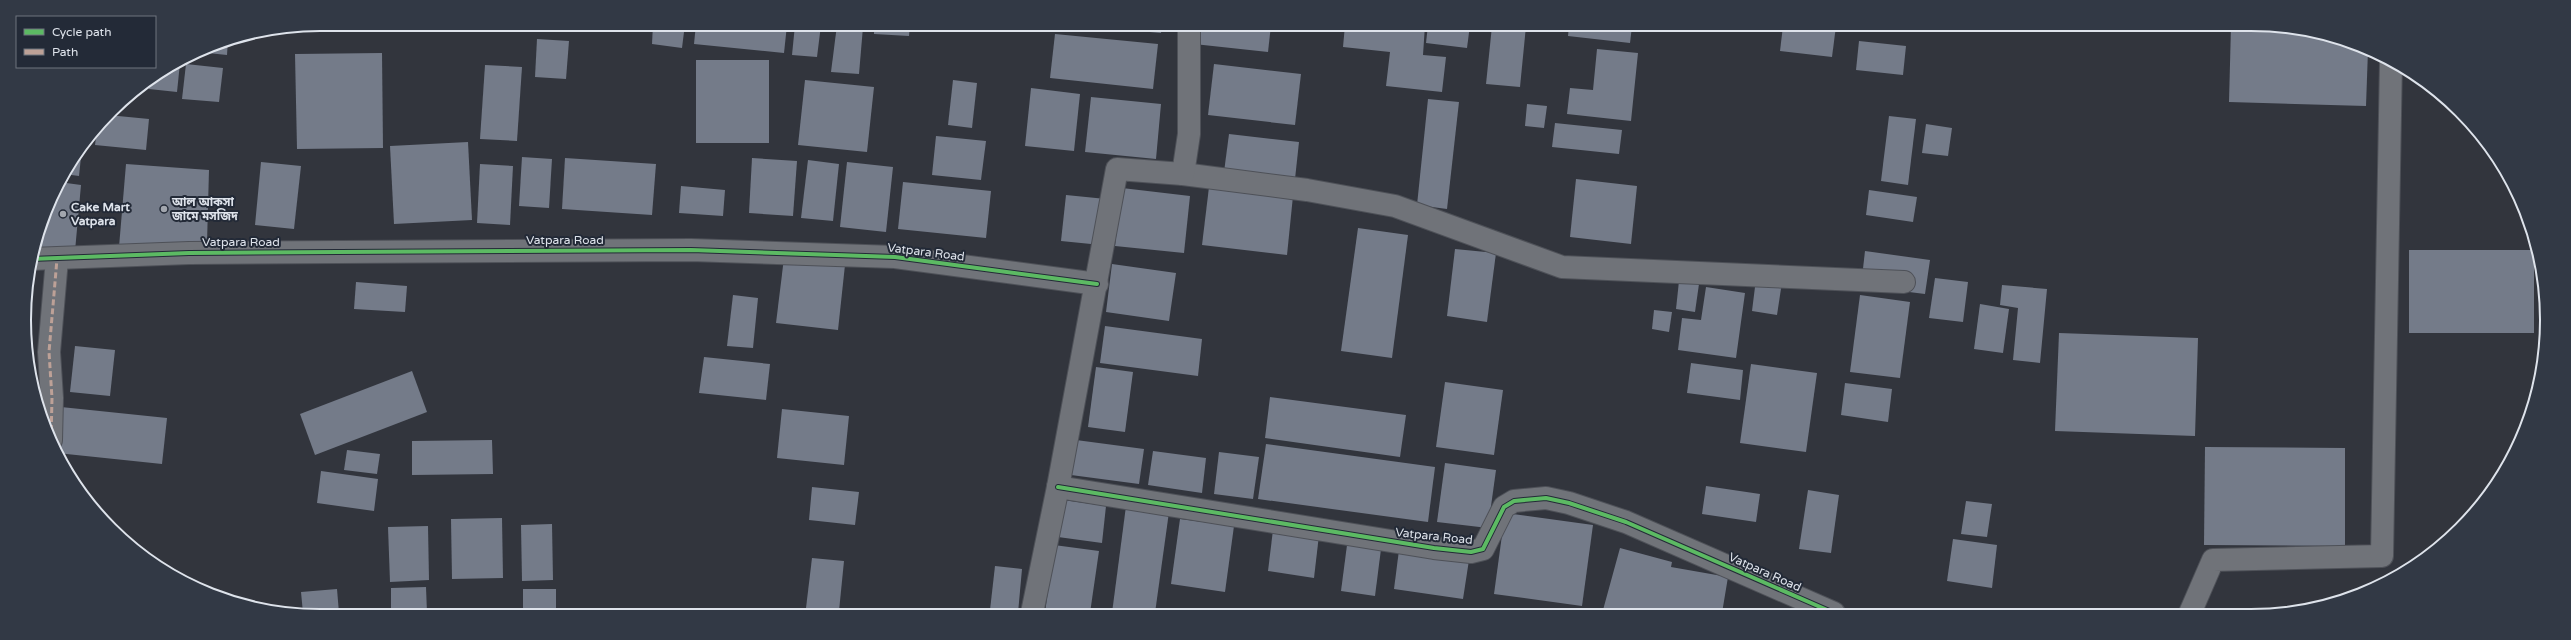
<svg xmlns="http://www.w3.org/2000/svg" width="2571" height="640" viewBox="0 0 2571 640" font-family="'Varela Round','Noto Sans Bengali',sans-serif">
	<rect width="100%" height="100%" fill="#32353d"/>
	<!-- building -->
	<g fill="#747b89">
		<path d="M653,24H685L682,48L652,44Z"/>
		<path d="M696,24L787,25L784,53L694,44Z"/>
		<path d="M795,25H821L817,57L792,55Z"/>
		<path d="M837,25L863,27L859,74L831,72Z"/>
		<path d="M874,25H910L909,36L874,34Z"/>
		<path d="M1067,25H1089L1088,32L1067,29Z"/>
		<path d="M1128,25H1162L1161,33L1127,30Z"/>
		<path d="M1196,25H1271L1268,52L1194,44Z"/>
		<path d="M1345,25H1425L1423,55L1446,57L1442,92L1386,86L1390,52L1343,47Z"/>
		<path d="M1428,25H1470L1467,48L1426,43Z"/>
		<path d="M1492,26H1526L1520,87L1486,84Z"/>
		<path d="M1569,26H1632L1630,43L1568,36Z"/>
		<path d="M1783,26H1836L1832,57L1780,51Z"/>
		<path d="M2231,26L2290,27L2346,40L2368,50L2366,106L2229,102Z"/>
		<path d="M1055,34L1158,44L1153,89L1050,78Z"/>
		<path d="M537,39L569,41L566,79L535,77Z"/>
		<path d="M228,40L227,55L198,52L207,46Z"/>
		<path d="M1859,41L1906,46L1903,75L1856,70Z"/>
		<path d="M1597,49L1638,53L1631,121L1567,114L1570,88L1593,90Z"/>
		<path d="M382,53L383,148L297,149L295,54Z"/>
		<rect x="696" y="60" width="73" height="83"/>
		<path d="M180,63L177,92L149,89L150,82Z"/>
		<path d="M186,64L223,68L219,102L182,99Z"/>
		<path d="M1214,64L1301,74L1295,125L1208,115Z"/>
		<path d="M485,65L522,67L517,141L480,139Z"/>
		<path d="M805,80L874,87L867,152L798,145Z"/>
		<path d="M953,80L977,83L972,128L948,125Z"/>
		<path d="M1031,88L1080,94L1074,151L1025,146Z"/>
		<path d="M1091,97L1161,104L1156,159L1085,152Z"/>
		<path d="M1428,99L1459,102L1447,209L1417,205Z"/>
		<path d="M1527,104L1547,106L1544,128L1525,126Z"/>
		<path d="M108,115L149,119L146,150L95,145L97,128Z"/>
		<path d="M1889,116L1916,119L1908,185L1881,181Z"/>
		<path d="M1555,123L1622,130L1619,154L1552,147Z"/>
		<path d="M1926,124L1952,128L1948,156L1922,153Z"/>
		<path d="M1229,134L1299,142L1295,179L1224,172Z"/>
		<path d="M936,136L986,141L981,180L932,175Z"/>
		<path d="M468,142L472,220L394,224L390,146Z"/>
		<path d="M75,156L81,157L79,176L64,174Z"/>
		<path d="M522,157L552,159L549,208L519,206Z"/>
		<path d="M565,158L656,164L652,215L562,209Z"/>
		<path d="M752,158L797,161L793,216L749,213Z"/>
		<path d="M808,160L839,164L833,221L801,218Z"/>
		<path d="M261,162L301,166L294,229L255,225Z"/>
		<path d="M847,162L893,167L886,232L840,227Z"/>
		<path d="M126,164L209,170L207,243L119,247Z"/>
		<path d="M480,164L513,166L510,225L477,223Z"/>
		<path d="M1576,179L1637,186L1631,244L1570,237Z"/>
		<path d="M59,182L81,185L75,251H33Z"/>
		<path d="M903,182L991,191L986,238L898,229Z"/>
		<path d="M681,186L725,190L723,216L679,213Z"/>
		<path d="M1209,187L1293,196L1287,255L1202,245Z"/>
		<path d="M1122,188L1190,196L1184,253L1115,246Z"/>
		<path d="M1869,190L1917,197L1913,222L1866,215Z"/>
		<path d="M1066,195L1106,199L1101,245L1061,241Z"/>
		<path d="M1358,228L1408,235L1392,358L1341,351Z"/>
		<path d="M1455,249L1496,253L1487,322L1447,316Z"/>
		<rect x="2409" y="250" width="125" height="83"/>
		<path d="M1865,251L1930,260L1925,294L1861,286Z"/>
		<path d="M784,258L845,265L838,330L776,323Z"/>
		<path d="M1112,264L1176,273L1169,321L1106,312Z"/>
		<path d="M1935,278L1968,282L1963,322L1929,318Z"/>
		<path d="M1756,279L1782,282L1777,315L1752,311Z"/>
		<path d="M1679,281L1699,284L1695,312L1676,309Z"/>
		<path d="M356,282L407,286L405,312L354,309Z"/>
		<path d="M2002,285L2047,289L2040,363L2013,360L2018,308L2000,305Z"/>
		<path d="M1706,287L1745,293L1736,358L1678,350L1682,318L1701,320Z"/>
		<path d="M733,295L758,298L753,348L727,346Z"/>
		<path d="M1860,295L1910,302L1900,378L1850,372Z"/>
		<path d="M1980,304L2009,309L2003,353L1974,349Z"/>
		<path d="M1654,310L1672,312L1669,332L1652,329Z"/>
		<path d="M1105,326L1202,339L1198,376L1100,363Z"/>
		<path d="M2059,333L2198,338L2195,436L2055,431Z"/>
		<path d="M75,346L115,350L110,396L70,392Z"/>
		<path d="M704,357L770,364L766,400L699,393Z"/>
		<path d="M1691,363L1743,370L1740,400L1687,393Z"/>
		<path d="M1751,364L1817,373L1806,452L1740,443Z"/>
		<path d="M1096,367L1133,372L1125,432L1088,427Z"/>
		<path d="M412,371L427,412L315,455L300,414Z"/>
		<path d="M1445,382L1503,390L1494,455L1436,447Z"/>
		<path d="M1845,383L1892,389L1888,422L1841,415Z"/>
		<path d="M1270,397L1406,415L1400,457L1265,438Z"/>
		<path d="M61,407L167,418L162,464L57,453Z"/>
		<path d="M782,409L849,416L844,465L777,458Z"/>
		<path d="M492,440L493,474L412,475V441Z"/>
		<path d="M1076,440L1144,449L1139,484L1071,475Z"/>
		<path d="M1266,444L1435,467L1428,522L1258,499Z"/>
		<path d="M2205,447L2345,448V546L2204,545Z"/>
		<path d="M347,450L380,454L377,474L344,470Z"/>
		<path d="M1153,451L1206,458L1202,493L1148,485Z"/>
		<path d="M1219,452L1259,457L1253,499L1214,494Z"/>
		<path d="M1445,463L1496,470L1488,528L1437,522Z"/>
		<path d="M321,471L378,479L374,511L317,503Z"/>
		<path d="M1706,486L1760,494L1756,522L1702,514Z"/>
		<path d="M812,487L859,492L855,525L809,520Z"/>
		<path d="M1808,490L1839,495L1831,553L1799,549Z"/>
		<path d="M1063,500L1106,506L1102,543L1058,537Z"/>
		<path d="M1966,501L1992,504L1987,537L1961,534Z"/>
		<path d="M1126,506L1169,512L1155,613H1112Z"/>
		<path d="M1505,513L1593,525L1582,606L1494,594Z"/>
		<path d="M502,518L503,578L452,579L451,519Z"/>
		<path d="M1180,519L1234,526L1225,592L1171,584Z"/>
		<path d="M552,524L553,580L522,581L521,525Z"/>
		<path d="M428,526L429,580L390,582L388,527Z"/>
		<path d="M1273,530L1319,535L1314,578L1268,571Z"/>
		<path d="M1953,539L1997,545L1992,588L1947,581Z"/>
		<path d="M1054,545L1099,551L1090,613H1045Z"/>
		<path d="M1347,545L1381,549L1375,596L1341,591Z"/>
		<path d="M1620,548L1672,562L1671,567L1728,577L1722,613H1615L1603,610Z"/>
		<path d="M1399,550L1469,560L1463,599L1394,589Z"/>
		<path d="M812,558L844,561L839,611L806,608Z"/>
		<path d="M995,566L1022,569L1018,613L990,610Z"/>
		<path d="M426,587L427,613H391V588Z"/>
		<path d="M337,589L339,613H303L301,592Z"/>
		<rect x="523" y="589" width="33" height="24"/>
	</g>
	<g fill="none" stroke-linecap="round" stroke-linejoin="round">
		<!-- minor casing -->
		<g stroke="#4e5158" stroke-width="24">
			<g id="minor">
				<path d="M1183,174L1307,190L1395,206L1562,267L1904,282"/>
				<path d="M31,259L189,253L691,250L895,257L1097,284"/>
				<path d="M51,440L52,398L49,352L57,259"/>
				<path d="M1058,487L1434,548L1471,552L1483,549L1504,507L1514,501L1546,498L1569,503L1626,522L1834,613"/>
				<path d="M1032,613L1058,487L1117,169L1183,174L1189,134V25"/>
				<path d="M2190,613L2213,560L2382,556L2391,60"/>
			</g>
		</g>
		<!-- minor -->
		<use href="#minor" stroke="#707379" stroke-width="22"/>
		<!-- quiet -->
		<path stroke="#bda197" stroke-width="3" stroke-dasharray="6 3" stroke-linecap="butt" d="M51,440L52,398L49,352L57,259"/>
		<!-- cycleway casing -->
		<g stroke="#232a37" stroke-width="6">
			<g id="cycleway">
				<path d="M31,259L189,253L691,250L895,257L1097,284"/>
				<path d="M1058,487L1434,548L1471,552L1483,549L1504,507L1514,501L1546,498L1569,503L1626,522L1834,613"/>
			</g>
		</g>
		<!-- cycleway -->
		<use href="#cycleway" stroke="#5cba63" stroke-width="4"/>
	</g>
	<!-- markers -->
	<g fill="#a2a6ae" stroke="#232a37" stroke-width="1.5">
		<circle cx="164" cy="209" r="4"/>
		<circle cx="63" cy="214" r="4"/>
	</g>
	<g text-anchor="middle" dominant-baseline="central" stroke-width="4" stroke-linejoin="round" paint-order="stroke">
		<!-- poi labels -->
		<g font-size="12" font-weight="bold" fill="#dee3eb" stroke="#232a37" text-anchor="start">
			<text x="172" y="202">আল আকসা<tspan x="172" dy="14">জামে মসজিদ</tspan></text>
			<text x="71" y="207">Cake Mart<tspan x="71" dy="14">Vatpara</tspan></text>
		</g>
		<!-- street labels -->
		<g font-size="12" fill="#dee3eb" stroke="#232a37">
			<text x="565" y="240">Vatpara Road</text>
			<text x="241" y="242">Vatpara Road</text>
			<text transform="translate(926 252) rotate(7)">Vatpara Road</text>
			<text transform="translate(1434 536) rotate(6)">Vatpara Road</text>
			<text transform="translate(1765 572) rotate(24)">Vatpara Road</text>
		</g>
	</g>
	<!-- crop -->
	<path d="M0 0H2571V640H0ZM320 31H2251A289 289 0 0 1 2540 320V320A289 289 0 0 1 2251 609H320A289 289 0 0 1 31 320V320A289 289 0 0 1 320 31Z" fill="#323945" fill-rule="evenodd"/>
	<path fill="none" stroke="#dee3eb" stroke-width="2" d="M320 31H2251A289 289 0 0 1 2540 320V320A289 289 0 0 1 2251 609H320A289 289 0 0 1 31 320V320A289 289 0 0 1 320 31Z"/>
	<!-- legend -->
	<rect x="16" y="16" width="140" height="52" fill="#232a37" stroke="#6e747f"/>
	<rect x="24" y="29" width="20" height="6" fill="#5cba63" stroke="#6e747f"/>
	<text x="52" y="36" font-size="12" fill="#dee3eb">Cycle path</text>
	<rect x="24" y="49" width="20" height="6" fill="#bda197" stroke="#6e747f"/>
	<text x="52" y="56" font-size="12" fill="#dee3eb">Path</text>
</svg>
